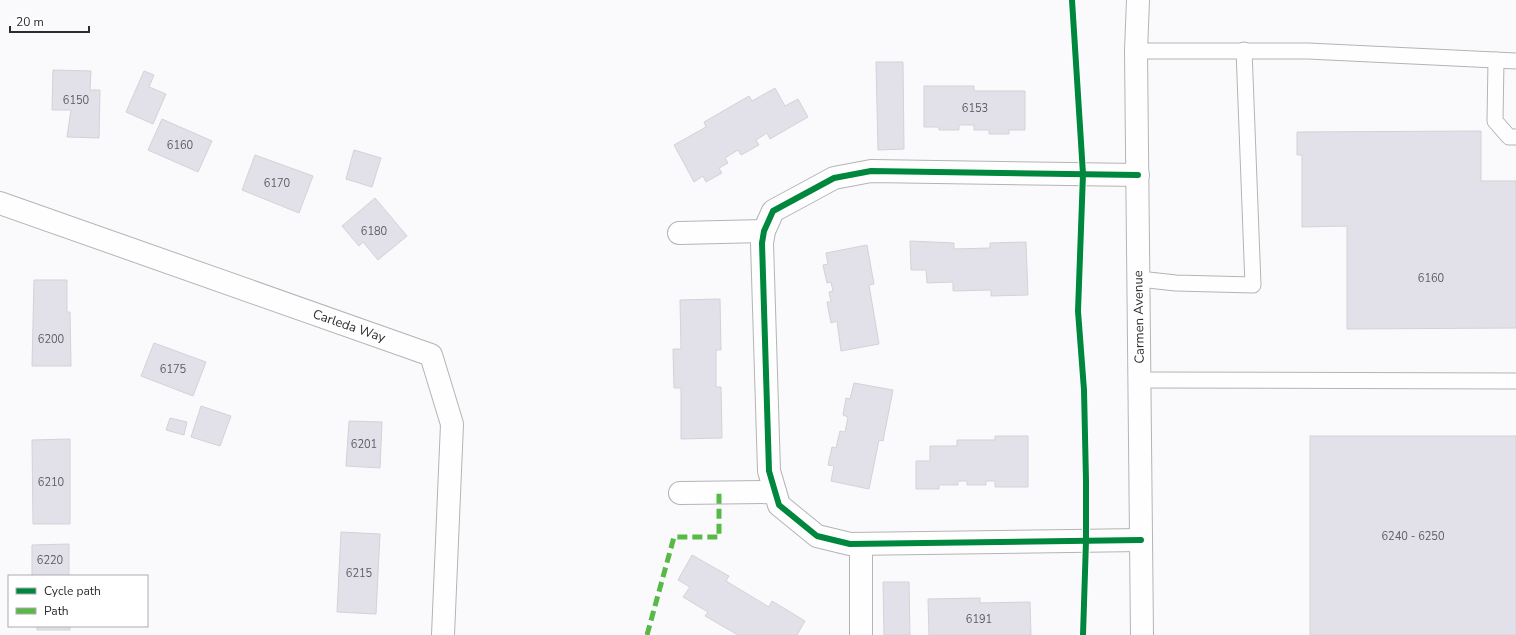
<svg xmlns="http://www.w3.org/2000/svg" width="1516" height="635" viewBox="0 0 1516 635" font-family="'Nunito Sans',sans-serif">
	<rect width="100%" height="100%" fill="#fafafd"/>
	<!-- building -->
	<g fill="#e2e1e9" stroke="#d3d3d6">
		<path d="M876,62H903L904,149L878,150Z"/>
		<path d="M53,70L91,71L90,90H100L99,138L67,137L71,110H52Z"/>
		<path d="M144,71L154,75L149,87L166,94L153,124L126,112Z"/>
		<path d="M924,86H974V91H1025V130H1009V134H989V130H974V125H959V130H939V127H924Z"/>
		<path d="M775,88L785,106L798,99L808,117L770,139L767,133L756,140L759,145L741,155L738,150L725,158L728,163L719,168L722,173L706,182L703,176L694,182L674,145L706,127L704,122L749,96L752,101Z"/>
		<path d="M162,119L212,141L198,172L148,150Z"/>
		<path d="M1481,131V181H1516V328L1347,329V226L1302,227V155H1297V132Z"/>
		<path d="M354,150L381,158L372,187L346,179Z"/>
		<path d="M255,155L313,176L299,213L242,190Z"/>
		<path d="M375,198L407,236L378,260L363,242L359,246L342,226Z"/>
		<path d="M910,241L954,243V249L990,248V243L1026,242L1028,295L991,296V290L953,291V282L927,283L926,270H911Z"/>
		<path d="M867,245L874,284L869,285L879,344L841,351L837,321L831,323L827,302H831L829,292L833,291L831,282L827,283L823,265L828,264L826,253Z"/>
		<path d="M34,280H67V312H70L71,366H32Z"/>
		<path d="M720,299L721,350H716V387H721L722,438L681,439V388H674L673,349H681L680,300Z"/>
		<path d="M154,343L206,362L193,396L141,376Z"/>
		<path d="M854,383L893,390L883,441L879,440L869,489L831,481L834,466L828,465L832,447L836,448L840,431L845,432L848,417L843,415L846,398L850,399Z"/>
		<path d="M201,406L231,416L220,446L191,437Z"/>
		<path d="M170,418L187,422L184,435L166,430Z"/>
		<path d="M349,421L382,422L380,468L346,466Z"/>
		<path d="M995,436H1028V487H995V481H986V485H967V481H958V485H939V489H916V461H930V446H957V440H995Z"/>
		<rect x="1310" y="436" width="206" height="199"/>
		<path d="M70,439V524H33L32,440Z"/>
		<path d="M341,532L380,534L376,614L337,612Z"/>
		<path d="M69,544V576H32V545Z"/>
		<path d="M692,555L729,576L726,581L769,607L772,601L805,621L797,635H738L705,616L708,612L683,597L690,587L678,580Z"/>
		<path d="M883,582H909L910,635H884Z"/>
		<path d="M980,598V603L1030,602L1031,635H929L928,599Z"/>
		<rect x="37" y="626" width="33" height="4"/>
	</g>
	<g fill="none" stroke-linecap="round" stroke-linejoin="round">
		<!-- lane casing -->
		<g stroke="#b4b4b7" stroke-width="17">
			<g id="lane">
				<path d="M1136,51H1308L1516,61"/>
				<path d="M1496,60L1495,121L1509,137H1516"/>
				<path d="M1139,279L1176,283L1253,285L1244,50"/>
				<path d="M1140,380L1516,381"/>
			</g>
		</g>
		<!-- street casing -->
		<g stroke="#b4b4b7" stroke-width="24">
			<g id="street">
				<path d="M1138,175L871,171L834,178L773,211L764,231L762,243L769,471L779,505L817,536L850,544L1141,540"/>
				<path d="M0,203L431,355L452,424L443,635"/>
				<path d="M679,233L764,231"/>
				<path d="M680,493L775,492"/>
				<path d="M861,635V544"/>
			</g>
		</g>
		<!-- secondary casing -->
		<g stroke="#b4b4b7" stroke-width="24">
			<path id="secondary" d="M1138,0L1136,51L1142,635"/>
		</g>
		<!-- lane -->
		<use href="#lane" stroke="#fefeff" stroke-width="15"/>
		<!-- street -->
		<use href="#street" stroke="#fefeff" stroke-width="22"/>
		<!-- secondary -->
		<use href="#secondary" stroke="#fefeff" stroke-width="22"/>
		<!-- quiet -->
		<path stroke="#58b947" stroke-width="5" stroke-dasharray="10 5" stroke-linecap="butt" d="M647,635L674,537H719V492"/>
		<!-- cycleway casing -->
		<g stroke="#fff" stroke-width="8">
			<g id="cycleway">
				<path d="M1072,0L1083,174L1078,311L1084,390L1086,481V541L1083,635"/>
				<path d="M1138,175L871,171L834,178L773,211L764,231L762,243L769,471L779,505L817,536L850,544L1141,540"/>
			</g>
		</g>
		<!-- cycleway -->
		<use href="#cycleway" stroke="#00873e" stroke-width="6"/>
	</g>
	<g text-anchor="middle" dominant-baseline="central" stroke-width="3" stroke-linejoin="round" paint-order="stroke">
		<!-- number labels -->
		<g font-size="11" fill="#5c5c60">
			<text x="76" y="100">6150</text>
			<text x="975" y="108">6153</text>
			<text x="180" y="145">6160</text>
			<text x="277" y="183">6170</text>
			<text x="374" y="231">6180</text>
			<text x="1431" y="278">6160</text>
			<text x="51" y="339">6200</text>
			<text x="173" y="369">6175</text>
			<text x="364" y="444">6201</text>
			<text x="51" y="482">6210</text>
			<text x="1413" y="536">6240 - 6250</text>
			<text x="50" y="560">6220</text>
			<text x="359" y="573">6215</text>
			<text x="979" y="619">6191</text>
		</g>
		<!-- street labels -->
		<g font-size="13" fill="#2c2c2f" stroke="#fff">
			<text transform="translate(1139 317) rotate(-91)">Carmen Avenue</text>
			<text transform="translate(349 326) rotate(19)">Carleda Way</text>
		</g>
	</g>
	<!-- legend -->
	<rect x="8" y="575" width="140" height="52" fill="#ffffff" stroke="#ababac"/>
	<rect x="16" y="588" width="20" height="6" fill="#00873e" stroke="#ababac"/>
	<text x="44" y="595" font-size="12" fill="#2c2c2f">Cycle path</text>
	<rect x="16" y="608" width="20" height="6" fill="#58b947" stroke="#ababac"/>
	<text x="44" y="615" font-size="12" fill="#2c2c2f">Path</text>
	<!-- scale -->
	<path d="M10 26v6h79v-6" fill="none" stroke="#2c2c2f" stroke-width="2"/>
	<text x="16" y="26" font-size="12" fill="#2c2c2f" stroke="#ffffff" stroke-width="3" paint-order="stroke">20 m</text>
</svg>
